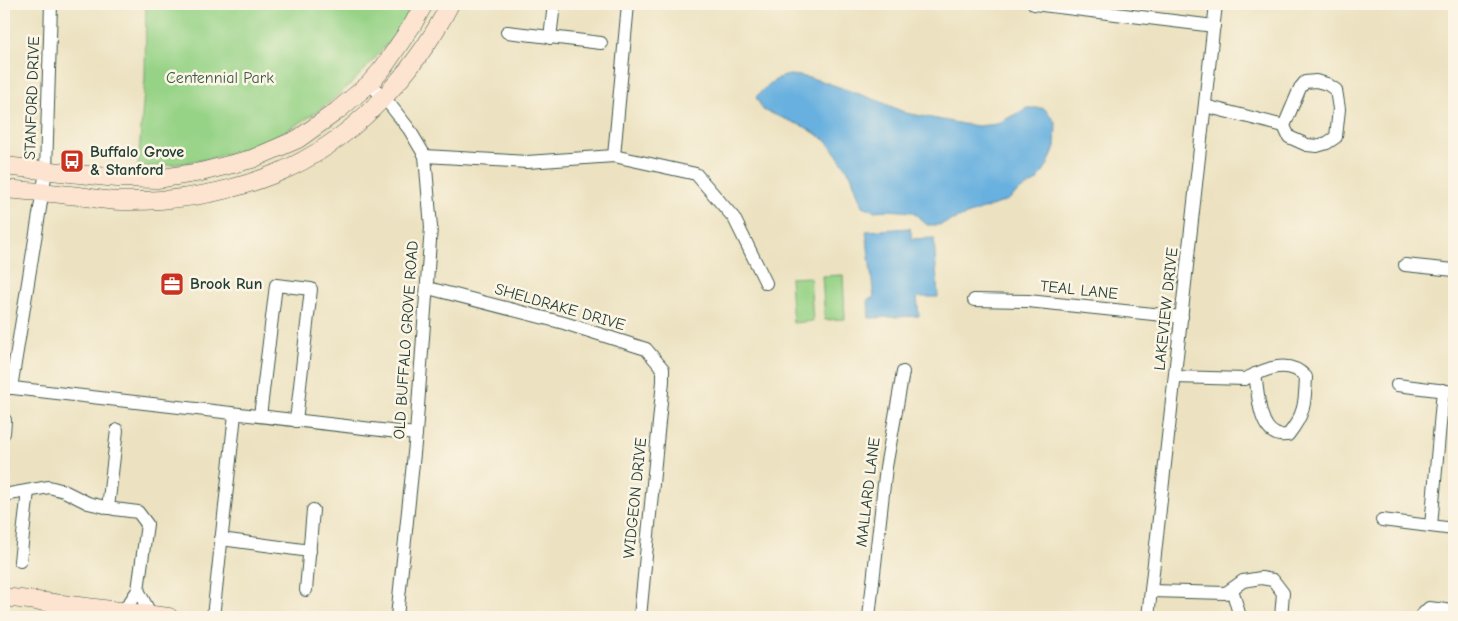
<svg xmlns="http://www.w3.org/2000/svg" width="1458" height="621" viewBox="0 0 1458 621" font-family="'Comic Neue',sans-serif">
	<rect width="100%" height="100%" fill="#fcf5e5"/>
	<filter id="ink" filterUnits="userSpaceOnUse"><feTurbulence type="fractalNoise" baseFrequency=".02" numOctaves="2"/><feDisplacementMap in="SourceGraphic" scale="10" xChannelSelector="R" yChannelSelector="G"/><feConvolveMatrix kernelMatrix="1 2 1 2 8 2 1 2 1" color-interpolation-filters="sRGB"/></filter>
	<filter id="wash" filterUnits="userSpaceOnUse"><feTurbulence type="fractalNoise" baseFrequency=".0096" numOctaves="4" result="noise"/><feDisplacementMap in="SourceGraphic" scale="20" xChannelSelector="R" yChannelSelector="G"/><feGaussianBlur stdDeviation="1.12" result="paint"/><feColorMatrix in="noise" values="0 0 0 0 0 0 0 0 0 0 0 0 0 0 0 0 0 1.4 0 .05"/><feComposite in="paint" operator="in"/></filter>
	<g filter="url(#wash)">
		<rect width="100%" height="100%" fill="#ece2c1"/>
		<!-- green -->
		<g fill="#97d387" stroke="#5b885e">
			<path d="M146,4H412C407,14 402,25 396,34C390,42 382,49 376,57C313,131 235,164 138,167L145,78Z"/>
			<path d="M843,275L845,319L825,320L822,276Z"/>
			<path d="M810,277L813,321L793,323L790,278Z"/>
		</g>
		<!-- water -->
		<g fill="#67b0df" stroke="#43768a">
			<path d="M790,75L800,76L819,80L879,101L906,113L963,124L978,126L997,124L1027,108H1042L1046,110L1056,123L1055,147L1048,164L1037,181L1019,191L1008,200L939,225H927L913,212L888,210L874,211L862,206L851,175L827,141L805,127L763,110L756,97C766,86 776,77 790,75Z"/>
			<path d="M910,228L912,239L934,238L938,297H917L919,316L869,318L868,299L874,298L866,231Z"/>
		</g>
	</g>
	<g filter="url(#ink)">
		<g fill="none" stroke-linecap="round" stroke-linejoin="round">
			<!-- minor casing -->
			<g stroke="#3e5649" stroke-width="14">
				<g id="minor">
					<path d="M1034,4L1214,26"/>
					<path d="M507,32L601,43"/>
					<path d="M550,38L554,4"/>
					<path d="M1316,81L1327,84L1336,90L1339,109L1336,137L1327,143L1317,146L1307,145L1289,137L1284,126L1300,88L1305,82Z"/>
					<path d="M369,84L384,97L409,129L425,156L431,227L416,434L397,617"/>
					<path d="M1205,106L1284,126"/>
					<path d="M425,156L527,162L614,156L696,174L734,218L766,283"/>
					<path d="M614,156L628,4"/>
					<path d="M1405,265L1454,270"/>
					<path d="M428,288L564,323L646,349L663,369V381L640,617"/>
					<path d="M974,300L1028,301L1182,317"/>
					<path d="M1175,377L1245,379C1266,369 1288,358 1306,377C1305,403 1305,414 1288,435C1285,435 1279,436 1276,434C1258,427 1258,390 1255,374"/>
					<path d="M1397,385L1454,392"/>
					<path d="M4,387L416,434"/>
					<path d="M11,388L46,171L51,4"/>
					<path d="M260,416L276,285L311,289L296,421"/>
					<path d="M4,433L5,420"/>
					<path d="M4,495L49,487L64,491L88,503L114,509L138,512L147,524L138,590L128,605L120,611"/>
					<path d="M108,508L117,430"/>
					<path d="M1382,520L1454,529"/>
					<path d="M1431,526L1443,390"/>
					<path d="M221,539L310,551"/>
					<path d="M20,561L28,491"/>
					<path d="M1232,589L1240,617"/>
					<path d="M138,590L151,615"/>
					<path d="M306,590L313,510"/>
					<path d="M1151,591L1226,593L1243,581L1261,578L1273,580L1283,593L1281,617"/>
					<path d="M213,617L235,414"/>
					<path d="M869,617L886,467L903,372"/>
					<path d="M1148,617L1216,4"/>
					<path d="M1420,617L1429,608L1454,611"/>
				</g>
			</g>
			<!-- secondary casing -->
			<g stroke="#3e5649" stroke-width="19">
				<g id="secondary">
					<path d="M4,166L117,178L157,179L201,172L252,159L298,139L337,111L369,84L383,68L413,24L424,4"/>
					<path d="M4,189C29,191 54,193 79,196C93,198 107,201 121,201C174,202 228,193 277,173C351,143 415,73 450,4"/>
					<path d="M4,597L169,617"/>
				</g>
			</g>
			<!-- minor -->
			<use href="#minor" stroke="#fff" stroke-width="12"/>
			<!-- secondary -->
			<use href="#secondary" stroke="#fde4d1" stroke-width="18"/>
		</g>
	</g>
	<!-- icons -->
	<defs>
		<g id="bus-square" transform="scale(1.25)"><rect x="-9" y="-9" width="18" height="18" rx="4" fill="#c8321e" stroke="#fcf5e5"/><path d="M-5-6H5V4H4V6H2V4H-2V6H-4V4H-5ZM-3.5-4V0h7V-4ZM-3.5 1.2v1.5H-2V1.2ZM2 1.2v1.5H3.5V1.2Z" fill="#fff"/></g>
		<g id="office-square" transform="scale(1.25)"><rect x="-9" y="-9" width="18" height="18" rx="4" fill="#c8321e" stroke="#fcf5e5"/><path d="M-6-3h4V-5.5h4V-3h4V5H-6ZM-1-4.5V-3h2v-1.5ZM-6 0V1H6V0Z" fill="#fff"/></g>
	</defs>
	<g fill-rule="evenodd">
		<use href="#bus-square" x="72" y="161"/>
		<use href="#office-square" x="172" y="284"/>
	</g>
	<g text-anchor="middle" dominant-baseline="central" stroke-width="5" stroke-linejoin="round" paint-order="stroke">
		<!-- park labels -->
		<g font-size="16" fill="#375b45" stroke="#fcf5e5">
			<text x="220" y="78">Centennial Park</text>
		</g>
		<!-- street labels -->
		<g font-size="16" fill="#1f3d34" stroke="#fcf5e5">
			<text transform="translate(32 98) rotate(-88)">STANFORD DRIVE</text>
			<text transform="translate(1079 290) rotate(6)">TEAL LANE</text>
			<text transform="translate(560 307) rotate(16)">SHELDRAKE DRIVE</text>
			<text transform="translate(1166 309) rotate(-84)">LAKEVIEW DRIVE</text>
			<text transform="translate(406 340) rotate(-86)">OLD BUFFALO GROVE ROAD</text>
			<text transform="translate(868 492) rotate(-83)">MALLARD LANE</text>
			<text transform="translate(635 498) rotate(-84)">WIDGEON DRIVE</text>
		</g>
		<!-- poi labels -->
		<g font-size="16" font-weight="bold" fill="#1f3d34" stroke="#fcf5e5" text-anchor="start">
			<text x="90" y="152">Buffalo Grove<tspan x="90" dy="18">&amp; Stanford</tspan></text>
			<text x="190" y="284">Brook Run</text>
		</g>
	</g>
	<!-- margin -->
	<rect width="1458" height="621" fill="none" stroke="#fcf5e5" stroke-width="20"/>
</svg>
